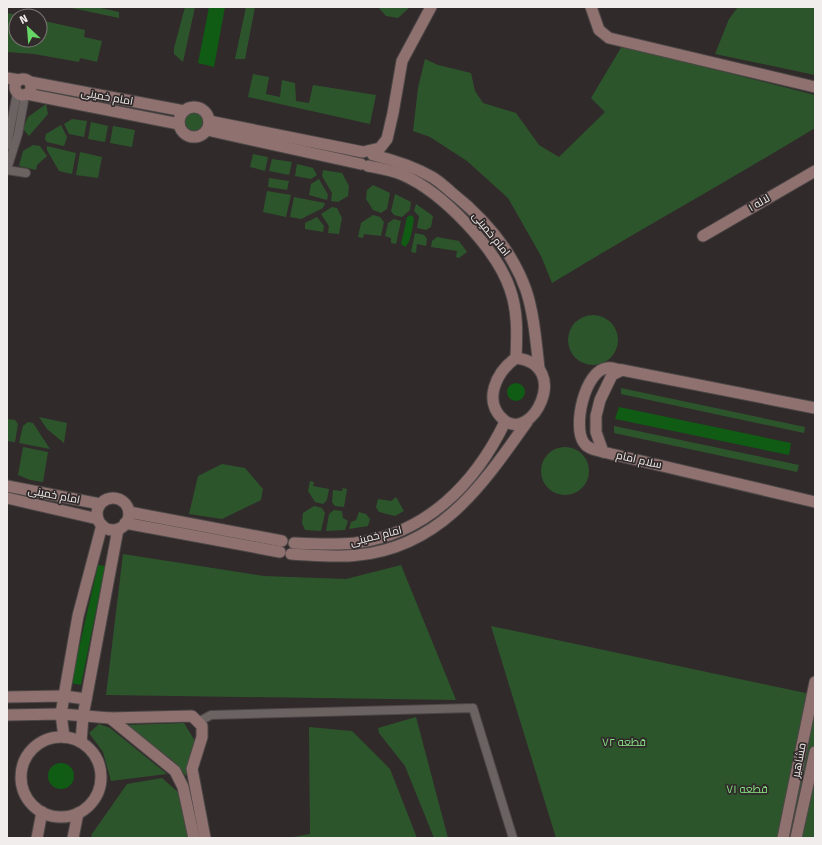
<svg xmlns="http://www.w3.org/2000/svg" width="822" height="845" viewBox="0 0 822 845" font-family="'Fira Sans',Cairo,sans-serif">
	<rect width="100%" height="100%" fill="#312a2a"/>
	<!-- green -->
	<g fill="#2d552c">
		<path d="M67,7H96L119,12V18Z"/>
		<path d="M185,7H195L183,62L174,54V48Z"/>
		<path d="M246,7H255L245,59H235Z"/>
		<path d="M378,7H410L398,18L386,16Z"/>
		<path d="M738,7H815V75L715,54L729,19Z"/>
		<path d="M7,13L22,16H16V40H40V20L85,30L84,37L102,41L97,62L80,58L79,62L34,54L7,52Z"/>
		<path d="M622,46L815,95V128C728,181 639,230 552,283L541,256L508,198L467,161L430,137L413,131L418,88L425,59L438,65L471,73L475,91L483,103L516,113L539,145L559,157L605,112L591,98Z"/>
		<path d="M253,74L269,77L266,94L280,97L282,80L295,83L296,101L309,103L313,85L376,95L370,124L248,97Z"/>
		<path d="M46,104L48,114L29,136L23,129L28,117Z"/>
		<circle cx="194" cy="122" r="11"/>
		<path d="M72,119L87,121L84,137L69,134L64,124Z"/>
		<path d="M91,122L108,126L105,142L88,139Z"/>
		<path d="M61,125L67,137L64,146L47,142L45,139L46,134Z"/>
		<path d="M113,126L135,130L132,147L110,143Z"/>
		<path d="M33,145L40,146L47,156L37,165L36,170L19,166L23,151Z"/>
		<path d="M47,146L76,153L72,174L59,171L47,150Z"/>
		<path d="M80,152L102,157L98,178L76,175Z"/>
		<path d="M253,154L268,157L265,171L250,167Z"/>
		<path d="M272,159L292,162L289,175L269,171Z"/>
		<path d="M297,164L313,168L317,175L311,179L295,176Z"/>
		<path d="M323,170L342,173L349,186L348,196L338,202L331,201L332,193L322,176Z"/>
		<path d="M269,178L289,181L287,190L268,187Z"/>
		<path d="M319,179L328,195L327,200L309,195L311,184Z"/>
		<path d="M373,185L390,193L387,209L381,213L373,210L366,199L367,190Z"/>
		<path d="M267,191L291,195L286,217L263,212Z"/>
		<path d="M395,194L411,202L410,210L402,217L394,215L391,211Z"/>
		<path d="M294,197L325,203L323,208L301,219L290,217Z"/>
		<path d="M416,204L433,216L431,227L426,230L417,228L419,216L414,211Z"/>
		<path d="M332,207L337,208L342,218L339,234L328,233L329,226L321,214Z"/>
		<path d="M373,215L380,217L384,222L381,236L364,234L363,238L358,237L361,223Z"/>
		<path d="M317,217L324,226L323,232L305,229V223Z"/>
		<path d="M394,219L401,221L396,244L391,243V238L385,236L388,223Z"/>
		<path d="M415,233L424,235L427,239L426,246L417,244L416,253L411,252Z"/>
		<path d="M437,237L459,241L467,252L459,258L456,257L457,251L431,247L432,241Z"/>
		<circle cx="593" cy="340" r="25"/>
		<path d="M621,388L805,427L804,433L621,394Z"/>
		<path d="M39,417L67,423L64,443L47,429Z"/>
		<path d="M7,419L15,420L18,424L15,442L7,441Z"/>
		<path d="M28,422L33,423L50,449L19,443L23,426Z"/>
		<path d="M614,426L799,465L797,472L614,433Z"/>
		<path d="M23,447L48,452L43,482L30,480L18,475Z"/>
		<circle cx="565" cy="471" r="24"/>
		<path d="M222,464L245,468L263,489L261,500L222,519L189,514L198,476Z"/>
		<path d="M310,481L314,482L313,486L329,489L327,500L323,504L315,502L308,491Z"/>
		<path d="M343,488L347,489L344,507L335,506L332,502L333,490L342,491Z"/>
		<path d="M396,497L404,511L395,516L379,512L376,507L378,499L391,501Z"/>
		<path d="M314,506L322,508L325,513L321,531L305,530L302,523L303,513Z"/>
		<path d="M334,510L342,511L343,518L348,521L345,530L326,531L329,514Z"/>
		<path d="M359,512L366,514L370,519L368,526L349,529L351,522L356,520Z"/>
		<path d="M123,554L264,576L346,579L401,565L456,700L106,695Z"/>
		<path d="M491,626L815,695V838H556Z"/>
		<path d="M416,717L448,838H434L405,766L379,733L378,728Z"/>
		<path d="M184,723L195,741L186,776L171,759L125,725Z"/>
		<path d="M99,724L110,728L167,774L111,781L103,752L89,733Z"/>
		<path d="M309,727L352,731L390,769L417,838H288L310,834Z"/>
		<path d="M162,778L186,799L192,838H91L92,834L127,784Z"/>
	</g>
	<!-- water -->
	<g fill="#105c14">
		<path d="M209,7H225L214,67L198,63Z"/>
		<path d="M411,215L414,218C413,226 411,242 405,247L401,244L407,217Z"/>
		<circle cx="516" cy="392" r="9"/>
		<path d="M619,407L791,443L789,455L615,419Z"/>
		<path d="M98,565L105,566L81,685L71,683Z"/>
		<circle cx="61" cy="776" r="13"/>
	</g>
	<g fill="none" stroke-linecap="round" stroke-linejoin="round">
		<!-- street casing -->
		<g stroke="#4d4747" stroke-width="10">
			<g id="street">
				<path d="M7,145L17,93"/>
				<path d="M7,169L18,134L25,95"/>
				<path d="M7,170L26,173"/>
				<path d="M198,722L211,715L473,708L513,838"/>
			</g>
		</g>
		<!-- secondary casing -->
		<g stroke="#4d4747" stroke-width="13">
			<g id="secondary">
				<path d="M591,7L599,30L609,38L815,87"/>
				<path d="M7,78L19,80"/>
				<circle cx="23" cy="87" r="8"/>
				<path d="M30,82L184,111"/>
				<path d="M27,94L179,124"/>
				<circle cx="194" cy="122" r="15"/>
				<path d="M209,121L363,152"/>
				<path d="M207,130L361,164"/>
				<path d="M367,151L380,148L387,139L393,113L402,61L431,7"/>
				<path d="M373,155C394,160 413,166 432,177C439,181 445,187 451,192C484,218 512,251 526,290C534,314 536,342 539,368"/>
				<path d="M368,166C379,168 392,170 403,175C442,192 496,248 510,289C518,311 517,334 516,358"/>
				<path d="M703,236L815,171"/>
				<path d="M516,358C573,365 531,444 504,420C482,402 496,372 516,358Z"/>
				<path d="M815,408L622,370L612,375L600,400L596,416V432L603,452L815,502"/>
				<path d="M603,452C596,450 588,449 584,443C572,427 585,370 607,368C612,367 618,370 622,370"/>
				<path d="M7,486L100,504"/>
				<path d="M7,498L98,519"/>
				<circle cx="113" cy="514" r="16"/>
				<path d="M129,512L282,541"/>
				<path d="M125,523L280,552"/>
				<path d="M294,543C314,544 334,545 355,543C426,534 475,484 505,422"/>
				<path d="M291,554C313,555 336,558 358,555C441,547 483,484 527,422"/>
				<path d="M7,697L64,696L86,699"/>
				<path d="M7,715L61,714L110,718L192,716L202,726V737L192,769L205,838"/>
				<path d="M110,718L175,771L183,787L194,838"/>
				<path d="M64,737L61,714L64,696L78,616L102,525"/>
				<circle cx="61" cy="777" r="40"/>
				<path d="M81,742L83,716L118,529"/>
				<path d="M37,838L42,812"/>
				<path d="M73,838L78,813"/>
				<path d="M783,838L815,682"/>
				<path d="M796,838L815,752"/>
			</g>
		</g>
		<!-- street -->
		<use href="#street" stroke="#6b6362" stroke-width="8"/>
		<!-- secondary -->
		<use href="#secondary" stroke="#8f7270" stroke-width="11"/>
	</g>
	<g text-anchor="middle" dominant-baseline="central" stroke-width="3.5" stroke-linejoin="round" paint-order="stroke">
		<!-- street labels -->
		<g font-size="11" fill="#f2eded" stroke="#312a2a">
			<text transform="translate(107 97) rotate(10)">امام خمینی</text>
			<text transform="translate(759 203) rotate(-30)">لاله ۱</text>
			<text transform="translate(491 234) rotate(51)">امام خمینی</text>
			<text transform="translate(639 460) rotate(13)">سلام امام</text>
			<text transform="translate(54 495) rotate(11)">امام خمینی</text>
			<text transform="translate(376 536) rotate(-14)">امام خمینی</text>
			<text transform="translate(799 760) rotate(-79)">مشاهیر</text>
		</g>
		<!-- park labels -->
		<g font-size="11" fill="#89e586" stroke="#312a2a">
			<text x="624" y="742">قطعه ۷۲</text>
			<text x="747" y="789">قطعه ۷۱</text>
		</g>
	</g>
	<!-- border -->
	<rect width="822" height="845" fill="none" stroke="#f2eded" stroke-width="16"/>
	<!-- north arrow -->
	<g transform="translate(28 28) rotate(334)"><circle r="19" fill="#312a2a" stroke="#7e7878"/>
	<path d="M0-3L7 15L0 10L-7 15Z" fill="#67d466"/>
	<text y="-6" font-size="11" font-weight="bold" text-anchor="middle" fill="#f2eded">N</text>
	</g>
</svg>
